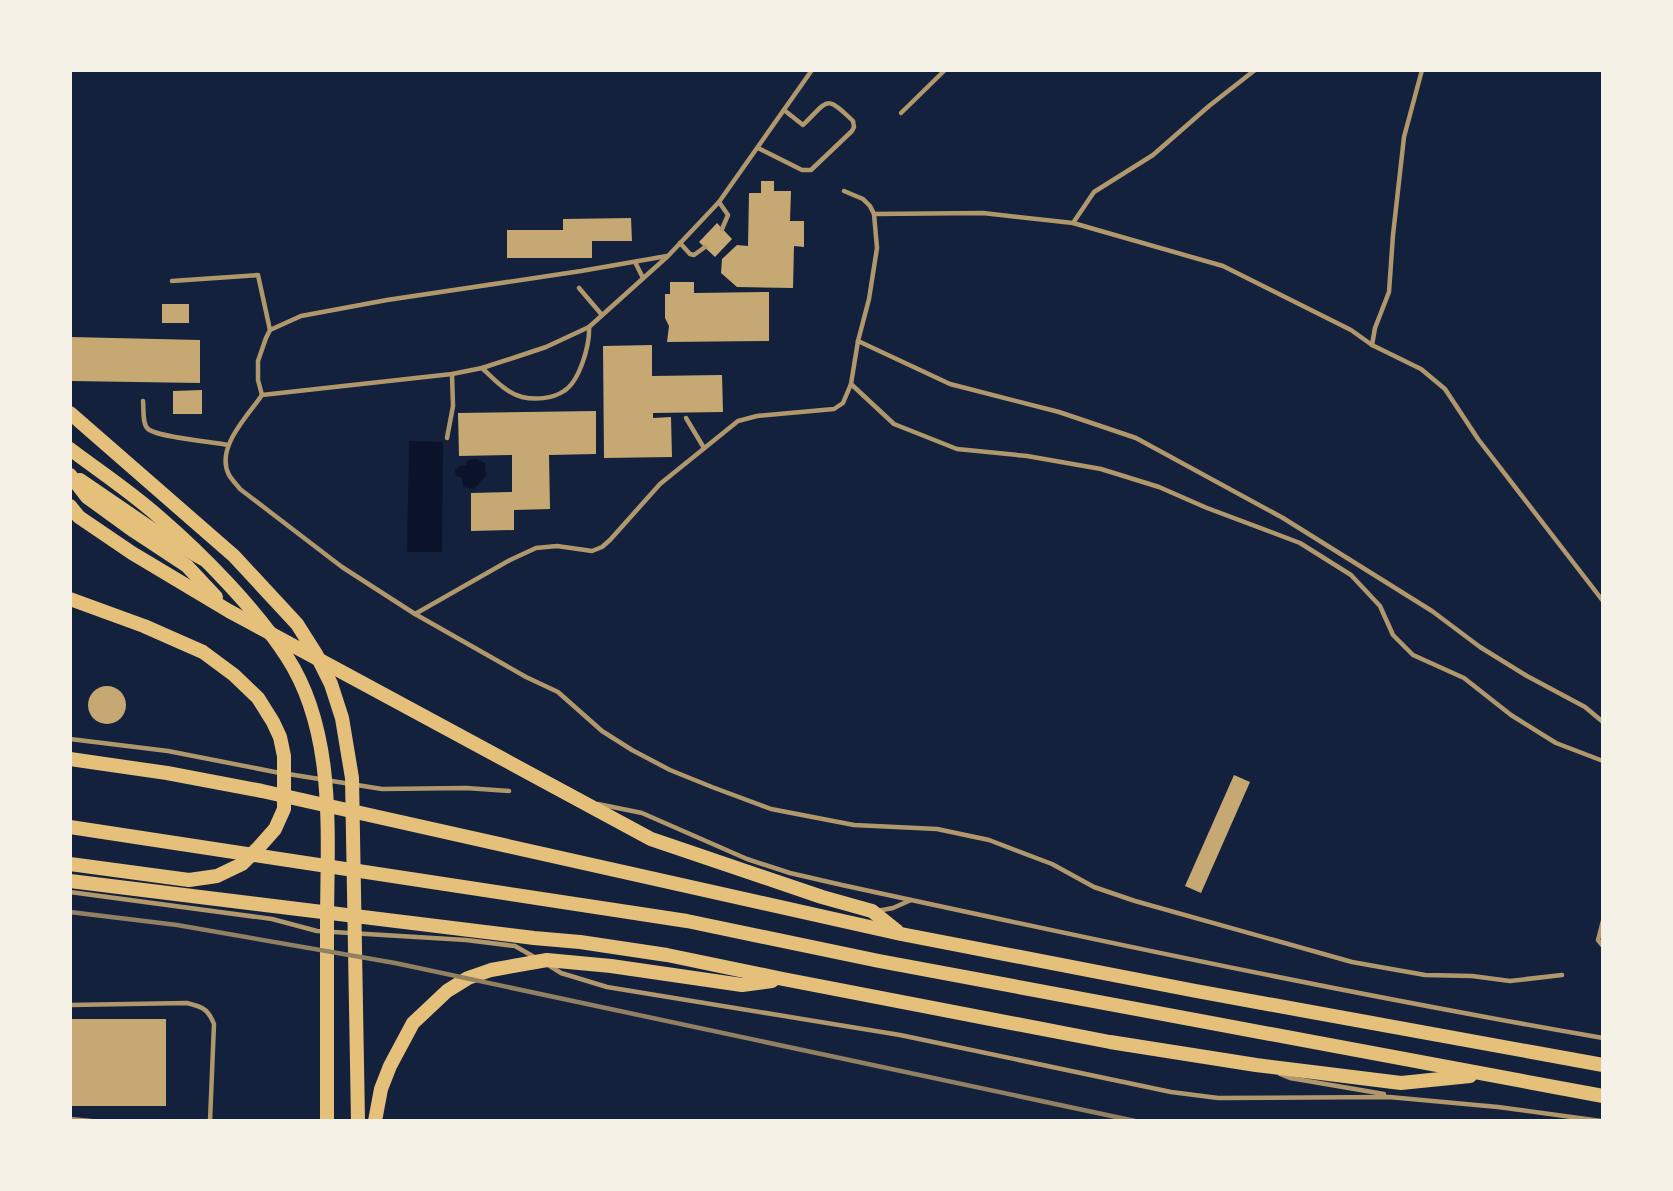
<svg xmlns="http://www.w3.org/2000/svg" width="1673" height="1191" viewBox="0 0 1673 1191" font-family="Overpass,sans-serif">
	<rect width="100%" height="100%" fill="#14213d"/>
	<!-- water -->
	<g fill="#0b132b">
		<path d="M409,441L443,442L442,552H407Z"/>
		<path d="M476,459L485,463V470L487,474L474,489L463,487L462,478L456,476L455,470L459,466L466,465L468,460Z"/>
	</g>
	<!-- building -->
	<g fill="#c6a872">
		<path d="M761,181H774V191H791L790,221H804V247L794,246L793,288L737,287L721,273L722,259L737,245L748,246L749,193H761Z"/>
		<path d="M631,218L632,241H592V258H507V230H563V219Z"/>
		<path d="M717,223L732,239L715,257L699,242Z"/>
		<path d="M670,282H694V293L769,292V341L667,342L669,326L665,318V294H670Z"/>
		<rect x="162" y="304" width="27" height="19"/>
		<path d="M70,337L200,340V383L70,381Z"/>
		<path d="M652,345V376L722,375L723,412L653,413V418L671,417L672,457L604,458L603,346Z"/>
		<path d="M202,390V414H173V391Z"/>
		<path d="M596,411V454L549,455L550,509L514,510V530L471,531V493L512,492V455L459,456L458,413Z"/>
		<circle cx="107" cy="705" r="19"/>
		<path d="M1234,775L1250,782L1201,893L1185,886Z"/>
		<rect x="70" y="1019" width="96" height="87"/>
	</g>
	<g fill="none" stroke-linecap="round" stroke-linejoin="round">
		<!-- service -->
		<g stroke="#b1986c" stroke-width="4.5">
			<path d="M812,70L719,202L668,256L589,327L546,347L516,357L482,368L452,374L262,395C247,417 215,448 229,475C232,480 237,485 240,489L342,567L415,614L526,677L558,692L602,731L632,750L670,770L712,787L771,809L854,825L937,829L989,840L1052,864L1094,887L1135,901L1352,962L1425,975L1472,976L1510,981L1562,975"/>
			<path d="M901,113L945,70"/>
			<path d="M758,148L802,170H811L852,131L854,127L853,121C825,94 829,100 803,125L784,110"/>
			<path d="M719,202L728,215L722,229"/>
			<path d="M874,214L983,213L1073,223L1223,266L1351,330L1372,345L1421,369L1445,389L1478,439L1603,601"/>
			<path d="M1073,223L1094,192L1153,155L1209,106L1255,70"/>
			<path d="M680,243L690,254L694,255L705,247"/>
			<path d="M635,262L643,278"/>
			<path d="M172,281L258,275L270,330"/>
			<path d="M579,288L602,315"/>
			<path d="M858,341L950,384L1059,412L1136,438L1283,518L1432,611L1480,647L1527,676L1585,707L1603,722"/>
			<path d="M1372,345L1375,328L1389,292L1393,235L1404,137L1422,70"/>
			<path d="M482,368C493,378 506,393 522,397C535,400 552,399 564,391C580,381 590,344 589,327"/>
			<path d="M851,384L894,424L957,449L1027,456L1101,469L1159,487L1207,508L1300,543L1351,575L1380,606L1393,635L1413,655L1464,678L1511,715L1556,743L1603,761"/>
			<path d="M262,395L258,380V361L266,338L270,330L301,316L387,300L581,271L667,256"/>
			<path d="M143,401C144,409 142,424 148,429C157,437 213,442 228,445"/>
			<path d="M686,418L704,448"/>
			<path d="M447,438L453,406L452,374"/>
			<path d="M415,614L510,560L536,548L557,546L592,551L602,547L610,540L660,484L738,421L757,416L834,409L843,403L851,384L858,341L869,299L877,248L874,214L870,206L863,199L844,191"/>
			<path d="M70,739L168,751L280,773"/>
			<path d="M288,774L382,789L466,788L509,791"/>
			<path d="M598,804L642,813L747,859L790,873L842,885C1095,940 1348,994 1603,1038"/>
			<path d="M70,892L272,919L317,931L466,940L515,946L536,958"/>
			<path d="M877,911L893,908L911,900"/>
			<path d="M1603,921L1598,940L1603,946"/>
			<path d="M550,966L561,973L607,987L900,1035L1171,1092L1218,1098L1389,1097L1498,1107L1601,1121"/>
			<path d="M70,1005L187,1003C203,1007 208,1009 214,1024L210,1121"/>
			<path d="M1280,1074L1290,1078L1384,1094"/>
			<path d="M70,1119L91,1121"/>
		</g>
		<!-- primary -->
		<g stroke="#e5c07b" stroke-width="14">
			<path d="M70,413L234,556L297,624L316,654L331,684L342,718L352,778L358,1121"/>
			<path d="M70,449C99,471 131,492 159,517C203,555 255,608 287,657C337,734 327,837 327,925C327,990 327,1056 327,1121"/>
		</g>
		<!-- trunk -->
		<g stroke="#e5c07b" stroke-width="14">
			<path d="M70,475L87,497L134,531L187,566L216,597"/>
			<path d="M80,480L159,534L203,559"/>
			<path d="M70,506L79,517L132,553L229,611L651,839L822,897L872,911L897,931"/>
			<path d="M70,599L144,626L203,652L234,675L258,698L273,722L280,737L284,756V809L275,829L259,847L242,864L217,876L189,880L70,864"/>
			<path d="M70,759L167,773L262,791L901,934L1196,991L1603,1065"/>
			<path d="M70,827L687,921L879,961L1603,1096"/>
			<path d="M70,881L534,938L580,942L667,955L783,979L1110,1042L1256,1065L1401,1083L1470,1076"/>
			<path d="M375,1121L381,1089L390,1066L413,1023L447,991L468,978L491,970L547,960L611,966L742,985L772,981"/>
		</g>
		<!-- rail -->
		<path stroke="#918062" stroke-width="4.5" d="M70,912L177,925L395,963L1135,1121"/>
	</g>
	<!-- border -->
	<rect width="1673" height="1191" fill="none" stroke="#f6f1e7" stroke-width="144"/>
</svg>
